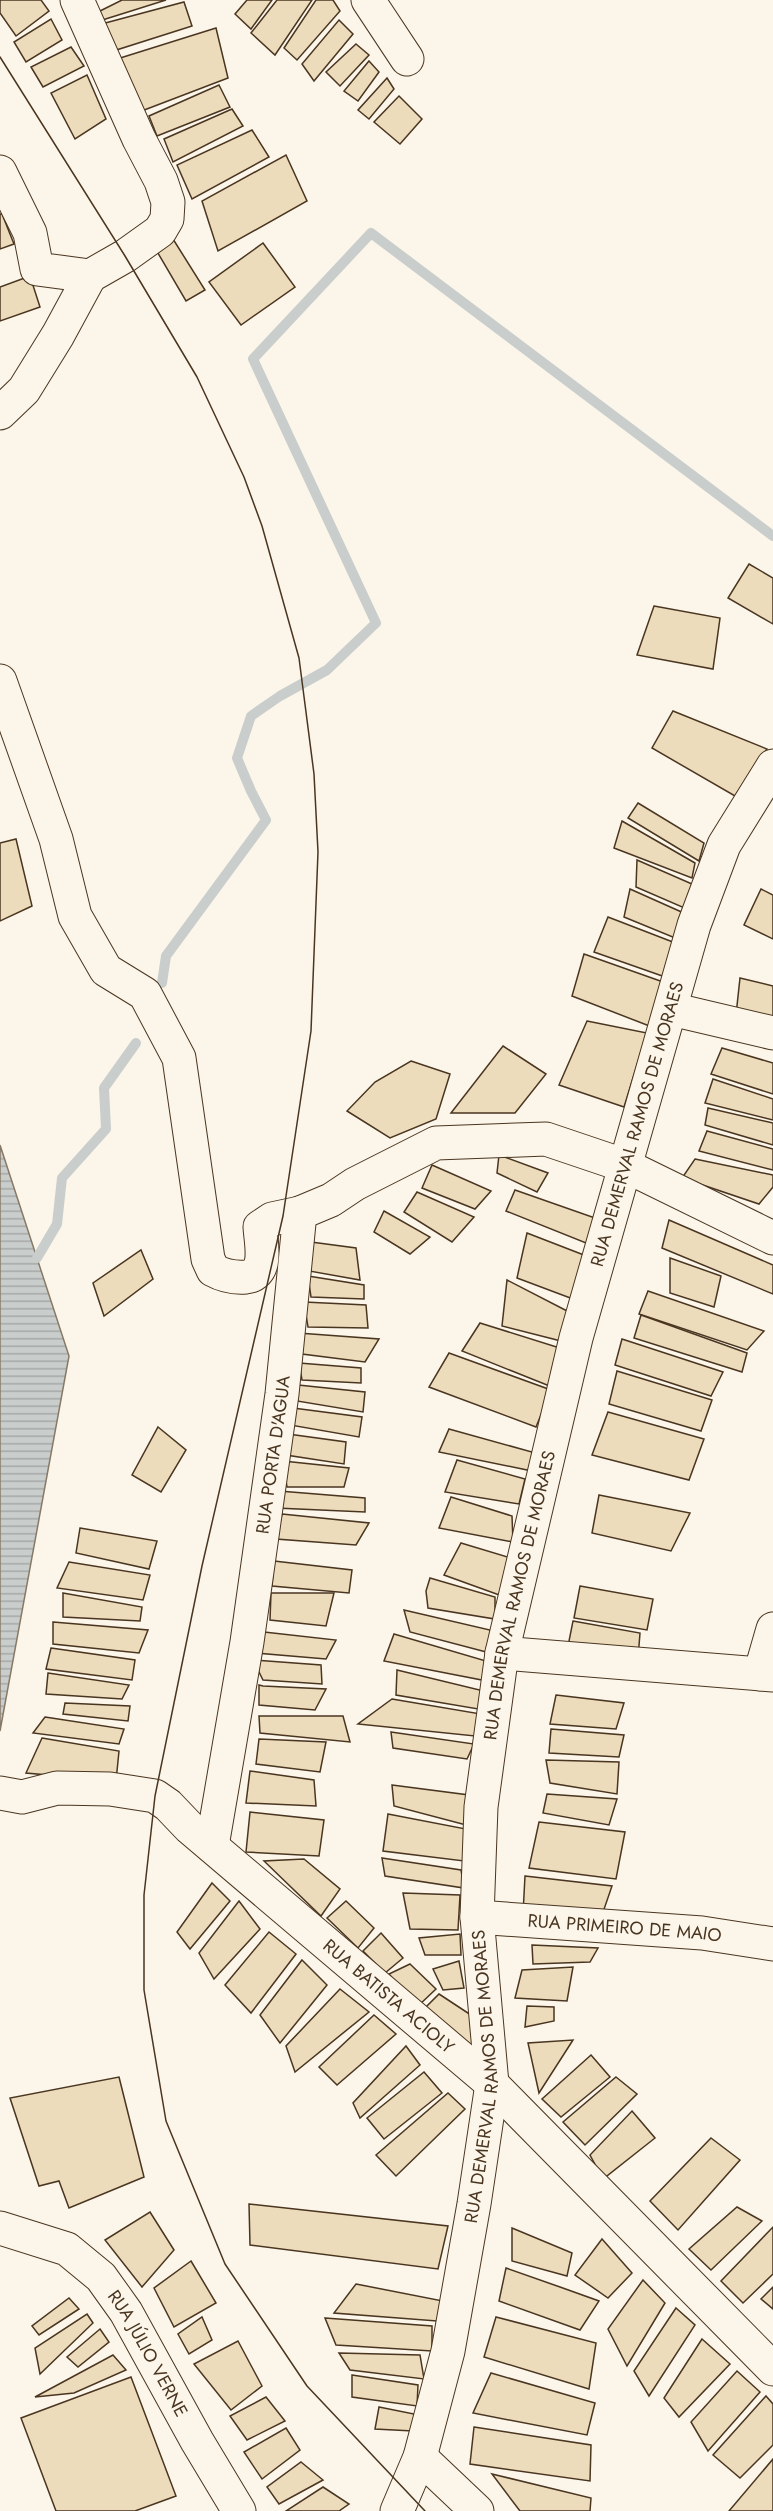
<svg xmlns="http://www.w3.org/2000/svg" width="773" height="2511" viewBox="0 0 773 2511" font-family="Jost,sans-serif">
	<defs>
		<pattern id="water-rules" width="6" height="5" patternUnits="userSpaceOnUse" patternTransform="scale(1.5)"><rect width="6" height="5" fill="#c9cecd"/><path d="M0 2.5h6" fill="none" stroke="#a5a8a6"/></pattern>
	</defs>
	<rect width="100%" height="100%" fill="#fbf6e9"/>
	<!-- water -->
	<path fill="url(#water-rules)" stroke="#887966" stroke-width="1.5" d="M0,1145L69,1356L0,1731Z"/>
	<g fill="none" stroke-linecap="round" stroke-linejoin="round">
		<!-- stream -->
		<g stroke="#c9cecd" stroke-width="10">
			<path d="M162,983L166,956L266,820L251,791L237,758L251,716L280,696L327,670L376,623L253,359L371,233L773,536"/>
			<path d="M37,1258L57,1224L62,1178L106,1129L104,1088L136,1043"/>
		</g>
	</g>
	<!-- building -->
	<g fill="#ecdcbc" stroke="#4a3520" stroke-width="1.5">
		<path d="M0,0H41L49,11L16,36L0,13Z"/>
		<path d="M122,0H166L96,22L94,14Z"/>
		<path d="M247,0H272L251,29L235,14Z"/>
		<path d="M277,0H312L275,55L251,33Z"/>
		<path d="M316,0H333L340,11L297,60L284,48Z"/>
		<path d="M184,2L192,26L110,52L94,26Z"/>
		<path d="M51,19L62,40L26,62L14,42Z"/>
		<path d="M339,20L353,34L314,81L302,64Z"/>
		<path d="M216,28L228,78L139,112L117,59Z"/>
		<path d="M356,44L369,55L340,86L326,72Z"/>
		<path d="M71,47L84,66L43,87L31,67Z"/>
		<path d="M369,61L379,72L358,101L344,91Z"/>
		<path d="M87,75L106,119L75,139L51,93Z"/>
		<path d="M387,78L394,89L369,119L358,110Z"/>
		<path d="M219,85L230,107L157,136L149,116Z"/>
		<path d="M399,96L422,119L400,144L374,122Z"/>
		<path d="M232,109L243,126L173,162L164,139Z"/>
		<path d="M252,130L269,157L192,199L177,165Z"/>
		<path d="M286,155L307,201L218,251L202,201Z"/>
		<path d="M0,214H2L14,244L0,249Z"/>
		<path d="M173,239L205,290L186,301L155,248Z"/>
		<path d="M263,243L295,287L241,325L209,282Z"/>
		<path d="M30,276L40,307L0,321V287Z"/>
		<path d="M749,564L773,578V624L728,598Z"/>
		<path d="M654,606L720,618L713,669L637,655Z"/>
		<path d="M673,711L767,749L735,796L652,748Z"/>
		<path d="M638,803L704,843L699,861L628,818Z"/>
		<path d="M622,821L695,863L692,878L614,848Z"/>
		<path d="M16,839L32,906L0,921V843Z"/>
		<path d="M637,860L692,884L689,910L636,887Z"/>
		<path d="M630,889L686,914L680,940L624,917Z"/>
		<path d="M761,889L773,895V939L744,925Z"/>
		<path d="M608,917L678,944L668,978L594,952Z"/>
		<path d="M584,954L666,983L652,1027L572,996Z"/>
		<path d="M740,978L773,986V1023L736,1015Z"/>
		<path d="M587,1021L647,1033L624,1107L559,1085Z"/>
		<path d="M503,1046L546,1074L515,1113H451Z"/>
		<path d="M722,1048L773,1063V1094L711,1074Z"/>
		<path d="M411,1061L450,1074L436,1119L390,1138L347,1111L375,1082Z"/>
		<path d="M713,1079L773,1099V1120L705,1103Z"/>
		<path d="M708,1108L773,1123V1145L705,1125Z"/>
		<path d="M707,1131L773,1149V1170L699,1151Z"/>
		<path d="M499,1155L548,1173L537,1192L497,1173Z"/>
		<path d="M695,1159L773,1175V1187L759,1204L682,1178Z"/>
		<path d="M432,1165L491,1191L475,1209L422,1188Z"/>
		<path d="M515,1190L595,1218L591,1245L506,1211Z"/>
		<path d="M417,1192L474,1217L452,1242L404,1212Z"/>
		<path d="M384,1211L430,1237L410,1254L374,1232Z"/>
		<path d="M669,1220L773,1265V1294L662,1248Z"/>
		<path d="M527,1233L589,1257L573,1299L517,1278Z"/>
		<path d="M311,1242L356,1248L360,1280L309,1271Z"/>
		<path d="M141,1250L153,1279L104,1316L93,1283Z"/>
		<path d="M670,1258L721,1276L714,1307L670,1293Z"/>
		<path d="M308,1276L364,1285V1299L311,1297Z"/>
		<path d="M507,1280L571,1313L565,1342L502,1326Z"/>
		<path d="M648,1291L764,1331L747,1350L639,1314Z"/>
		<path d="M304,1302L366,1305L368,1328L308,1327Z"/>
		<path d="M641,1315L747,1353L742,1372L634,1338Z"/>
		<path d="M480,1323L563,1349L552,1387L462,1351Z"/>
		<path d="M298,1333L379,1339L365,1362L302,1354Z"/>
		<path d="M622,1339L723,1372L711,1396L615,1365Z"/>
		<path d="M449,1353L551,1390L536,1427L429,1387Z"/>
		<path d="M299,1363L361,1368V1383L302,1380Z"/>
		<path d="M617,1371L712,1400L701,1431L609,1404Z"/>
		<path d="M298,1385L365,1392L363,1412L291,1400Z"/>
		<path d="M293,1408L362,1417L359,1437L290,1425Z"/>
		<path d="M608,1412L704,1439L689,1480L592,1455Z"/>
		<path d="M158,1427L186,1450L161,1492L132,1475Z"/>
		<path d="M449,1429L532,1452V1471L439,1452Z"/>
		<path d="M288,1434L346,1442L344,1464L286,1455Z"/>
		<path d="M457,1460L525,1479L519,1504L445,1492Z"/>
		<path d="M283,1461L349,1468L344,1487H287Z"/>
		<path d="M279,1491L365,1498V1512L276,1508Z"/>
		<path d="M599,1495L690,1513L671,1551L592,1533Z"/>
		<path d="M451,1497L512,1516L513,1542L439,1528Z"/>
		<path d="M282,1514L369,1523L356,1545L276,1539Z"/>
		<path d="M80,1528L157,1541L149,1569L76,1553Z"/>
		<path d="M461,1543L511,1558L502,1596L444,1575Z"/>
		<path d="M274,1561L352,1570L349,1593L272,1586Z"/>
		<path d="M69,1562L150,1575L143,1600L57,1588Z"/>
		<path d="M430,1578L495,1597V1619L428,1608L426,1591Z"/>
		<path d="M580,1586L653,1599L647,1630L574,1618Z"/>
		<path d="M63,1593L142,1607L140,1621L63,1617Z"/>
		<path d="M271,1593H334L326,1626L270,1620Z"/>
		<path d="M404,1610L490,1630V1653L410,1632Z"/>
		<path d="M573,1621L640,1633L638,1658L567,1651Z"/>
		<path d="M53,1622L148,1630L139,1653L53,1644Z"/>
		<path d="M264,1632L336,1640L326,1659L256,1653Z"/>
		<path d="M394,1634L486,1661L487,1681L384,1661Z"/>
		<path d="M51,1648L135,1660L132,1680L46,1669Z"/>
		<path d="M253,1660L321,1665L322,1684L263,1680Z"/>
		<path d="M397,1670L488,1692L484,1710L396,1695Z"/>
		<path d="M48,1673L129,1685L122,1699L46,1694Z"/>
		<path d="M259,1685L263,1686L326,1689L315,1710L259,1705Z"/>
		<path d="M556,1695L624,1703L616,1729L550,1724Z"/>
		<path d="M392,1699L481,1714L475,1736L358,1724Z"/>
		<path d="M65,1703L130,1706L128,1721L63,1714Z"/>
		<path d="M259,1716H343L350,1742L260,1733Z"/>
		<path d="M45,1717L124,1729L119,1744L33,1733Z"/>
		<path d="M551,1729L624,1735L619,1757L549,1753Z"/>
		<path d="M391,1732L474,1744L467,1759L393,1748Z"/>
		<path d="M42,1738L119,1751L116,1781L26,1773Z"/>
		<path d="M259,1739L326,1742L320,1772L256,1764Z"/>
		<path d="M546,1760L619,1762L617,1794L550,1783Z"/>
		<path d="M250,1771L314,1780L316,1806L246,1803Z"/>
		<path d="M392,1785L469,1795L470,1826L394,1806Z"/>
		<path d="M547,1794L617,1799L609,1825L543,1813Z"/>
		<path d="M250,1812L324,1820L319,1856L246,1852Z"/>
		<path d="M388,1814L466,1829L464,1861L383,1851Z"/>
		<path d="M539,1822L625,1832L616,1879L529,1868Z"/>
		<path d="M382,1858L461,1870L464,1888L385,1876Z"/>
		<path d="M304,1859L340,1889L321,1916L264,1861Z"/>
		<path d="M525,1876L612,1886L600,1921L523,1914Z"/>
		<path d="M212,1883L230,1901L190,1949L177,1932Z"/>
		<path d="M403,1893L460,1895L458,1930L410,1929Z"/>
		<path d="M239,1901L260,1929L214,1979L199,1953Z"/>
		<path d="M346,1901L374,1928L358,1948L327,1918Z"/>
		<path d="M269,1932L296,1954L251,2013L225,1985Z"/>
		<path d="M381,1933L403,1958L385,1973L363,1951Z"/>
		<path d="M460,1934L461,1955H425L419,1938Z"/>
		<path d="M532,1945L598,1948L590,1962L533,1964Z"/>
		<path d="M302,1960L327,1985L280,2043L260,2015Z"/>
		<path d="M459,1961L464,1988L443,1990L433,1969Z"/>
		<path d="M410,1964L436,1989L417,2007L389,1974Z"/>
		<path d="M573,1967L567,2001L515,1998L522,1970Z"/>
		<path d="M340,1989L369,2012L295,2072L286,2046Z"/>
		<path d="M439,1994L471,2015L473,2051L423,2010Z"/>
		<path d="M527,2006L554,2007V2021L525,2027Z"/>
		<path d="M374,2015L396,2034L337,2085L319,2067Z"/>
		<path d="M573,2040L539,2093L528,2043Z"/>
		<path d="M406,2046L420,2065L360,2118L353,2103Z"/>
		<path d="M591,2055L610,2077L561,2117L542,2099Z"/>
		<path d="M424,2072L442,2093L384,2139L367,2118Z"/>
		<path d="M119,2077L144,2177L69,2208L59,2181L39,2186L10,2098Z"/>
		<path d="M616,2077L637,2094L585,2145L563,2122Z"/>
		<path d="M448,2093L465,2109L396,2176L376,2155Z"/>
		<path d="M632,2111L655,2138L603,2179L590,2155Z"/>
		<path d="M711,2138L740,2160L678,2230L650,2201Z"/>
		<path d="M249,2204L448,2226L438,2269L250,2245Z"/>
		<path d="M737,2207L762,2221L711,2270L689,2249Z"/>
		<path d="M150,2212L174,2250L142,2287L105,2240Z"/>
		<path d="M773,2227V2274L743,2303L721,2281Z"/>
		<path d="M512,2228L572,2253L567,2276L512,2261Z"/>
		<path d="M602,2239L632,2273L608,2298L575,2275Z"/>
		<path d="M191,2261L216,2303L174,2327L154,2288Z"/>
		<path d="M506,2268L560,2287L599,2301L580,2330L499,2301Z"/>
		<path d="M643,2280L665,2303L627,2366L608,2329Z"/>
		<path d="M356,2284L443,2301L437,2321L334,2313Z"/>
		<path d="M773,2287V2309L761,2299Z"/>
		<path d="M69,2298L79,2309L39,2335L32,2326Z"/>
		<path d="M676,2308L695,2325L649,2396L634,2371Z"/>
		<path d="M87,2314L93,2323L40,2374L35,2348Z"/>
		<path d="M202,2317L212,2340L189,2354L178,2334Z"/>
		<path d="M496,2317L596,2343L589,2389L484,2357Z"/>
		<path d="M325,2318L432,2326V2351L336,2345Z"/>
		<path d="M100,2329L109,2342L78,2367L67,2357Z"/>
		<path d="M702,2339L730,2364L679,2417L664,2398Z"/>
		<path d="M238,2341L262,2386L231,2410L194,2364Z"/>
		<path d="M339,2353L420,2355L424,2379L350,2370Z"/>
		<path d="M113,2355L126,2370L74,2393L35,2397Z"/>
		<path d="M737,2371L760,2392L708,2451L691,2422Z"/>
		<path d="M491,2373L595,2403L587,2435L473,2413Z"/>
		<path d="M352,2375L418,2385L417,2406L352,2397Z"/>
		<path d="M131,2377L176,2496L135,2511H56L21,2418Z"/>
		<path d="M766,2396L773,2404V2445L740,2478L713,2455Z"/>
		<path d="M266,2397L285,2421L247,2440L230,2416Z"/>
		<path d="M379,2407L419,2415L413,2431L375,2429Z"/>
		<path d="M474,2427L591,2445L590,2481L470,2464Z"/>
		<path d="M286,2428L300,2450L262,2479L244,2452Z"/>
		<path d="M773,2459V2511H729Z"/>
		<path d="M301,2462L323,2480L279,2504L267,2487Z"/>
		<path d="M492,2474L591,2498L590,2511H520Z"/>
		<path d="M323,2487L349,2504L339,2511H286Z"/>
	</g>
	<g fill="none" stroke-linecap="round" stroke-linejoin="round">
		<!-- minor casing -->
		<g stroke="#4a3520" stroke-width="35">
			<g id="minor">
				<path d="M368,0L407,59"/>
				<path d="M0,172L30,233L37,269L90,276"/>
				<path d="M0,413L24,390L58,335L90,276L125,256L160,231L167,219L168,202L161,181L139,139L77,0"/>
				<path d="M0,681L56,839L75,916L106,970L145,994L179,1058L208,1259L213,1270C224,1276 234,1278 246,1277C269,1274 261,1244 260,1227L272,1219L300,1213"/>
				<path d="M671,1009L773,1033"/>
				<path d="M502,1653L773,1675"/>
				<path d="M760,1674L773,1629"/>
				<path id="s1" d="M0,1793L22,1797L57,1788L110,1789L155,1796L168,1805L190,1828L492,2084L773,2369"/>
				<path id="s2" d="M212,1846L247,1642L282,1394L300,1213L331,1200L355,1184L436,1143L546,1139L626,1166L773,1238"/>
				<path id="s3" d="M477,1917L702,1933L773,1944"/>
				<path d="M420,2457L477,2511"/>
			</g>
		</g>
		<!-- tertiary casing -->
		<g stroke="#4a3520" stroke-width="35">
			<g id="tertiary">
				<path id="s4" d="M397,2511L420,2457L448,2351L474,2204L492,2084L477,1917L481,1807L502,1653L576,1338L694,925L724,845L773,766"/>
			</g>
		</g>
		<!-- primary casing -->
		<g stroke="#4a3520" stroke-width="35">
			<g id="primary">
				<path id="s5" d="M0,2228L67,2249L101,2277L126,2312L197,2441L239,2511"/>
			</g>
		</g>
		<!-- minor -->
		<use href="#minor" stroke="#fbf6e9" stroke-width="33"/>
		<!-- tertiary -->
		<use href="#tertiary" stroke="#fbf6e9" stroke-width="33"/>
		<!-- primary -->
		<use href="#primary" stroke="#fbf6e9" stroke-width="33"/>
		<!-- tram -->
		<path stroke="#4a3520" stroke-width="1.5" d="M0,57L125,256L197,377L244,477L262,526L299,658L314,774L318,852L311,1031L283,1216L202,1566L155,1796L144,1895V1990L166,2121L225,2264L307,2386L425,2511"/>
	</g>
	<g text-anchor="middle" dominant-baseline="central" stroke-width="4.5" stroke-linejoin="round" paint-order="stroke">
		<!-- street labels -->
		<g font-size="18" fill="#4a3520" stroke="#fbf6e9">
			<text stroke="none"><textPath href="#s4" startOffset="1418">RUA DEMERVAL RAMOS DE MORAES</textPath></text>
			<text stroke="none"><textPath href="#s2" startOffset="396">RUA PORTA D'AGUA</textPath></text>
			<text stroke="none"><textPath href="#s4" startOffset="932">RUA DEMERVAL RAMOS DE MORAES</textPath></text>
			<text stroke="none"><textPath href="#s3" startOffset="148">RUA PRIMEIRO DE MAIO</textPath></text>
			<text stroke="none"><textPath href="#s1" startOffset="465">RUA BATISTA ACIOLY</textPath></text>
			<text stroke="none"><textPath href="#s4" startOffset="446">RUA DEMERVAL RAMOS DE MORAES</textPath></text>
			<text stroke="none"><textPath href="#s5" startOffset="204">RUA JÚLIO VERNE</textPath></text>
		</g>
	</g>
</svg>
